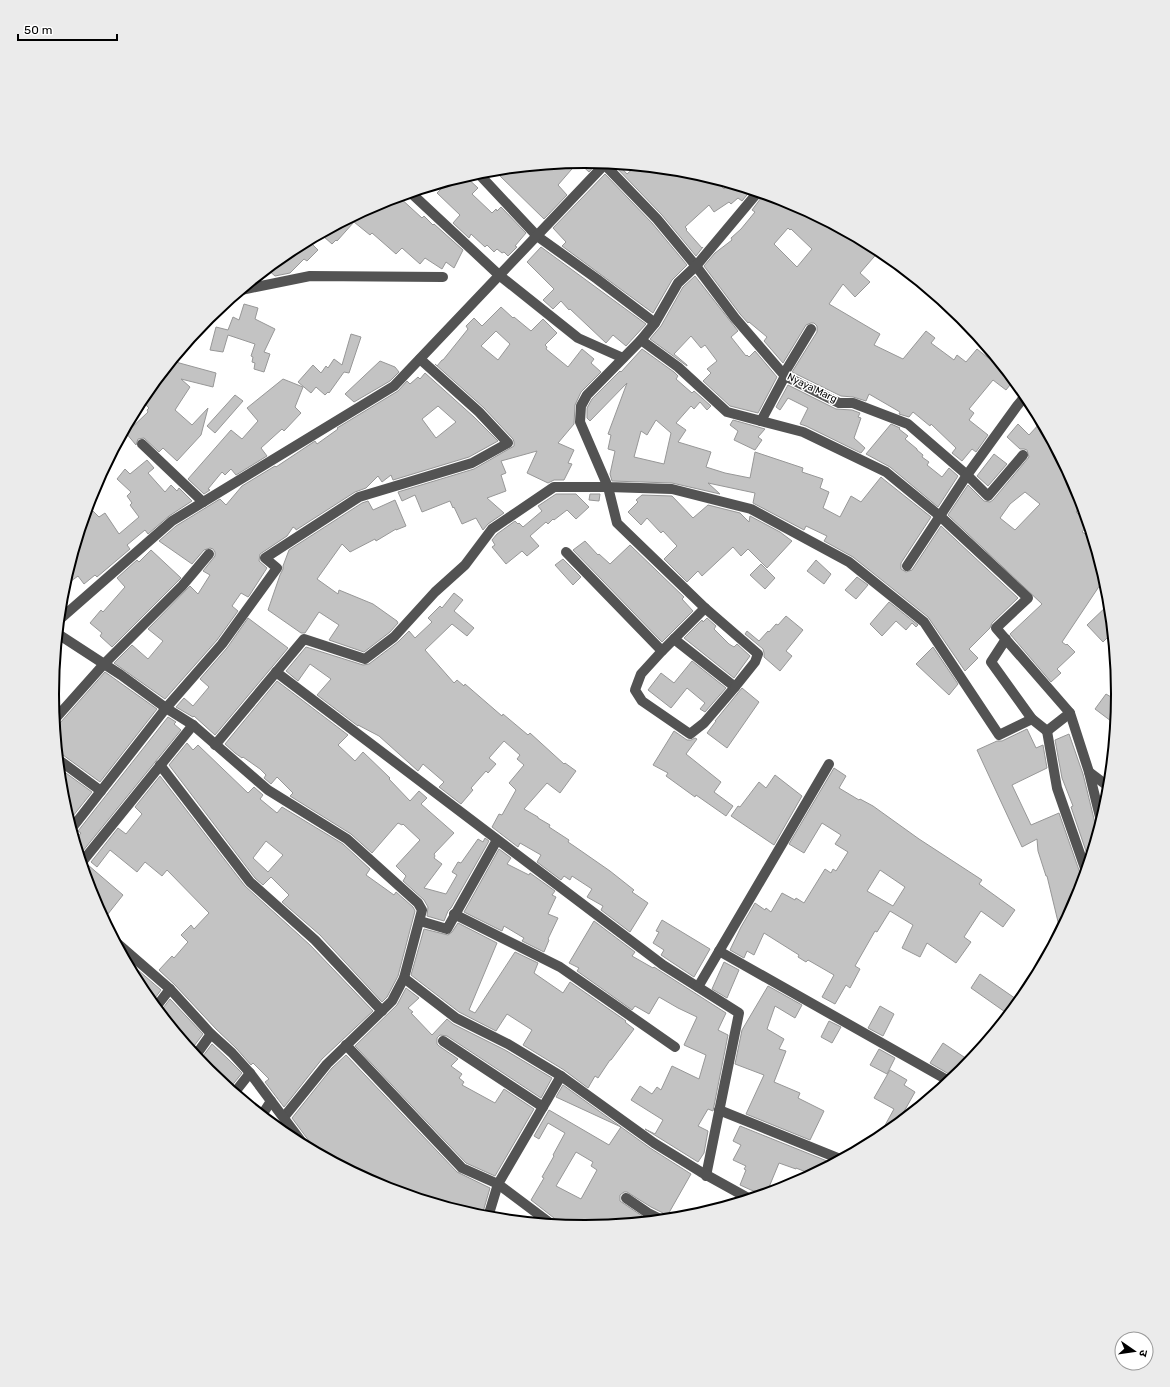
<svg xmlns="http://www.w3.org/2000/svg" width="1170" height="1387" viewBox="0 0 1170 1387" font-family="Rubik,'Noto Sans Devanagari',sans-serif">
	<rect width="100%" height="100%" fill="#fff"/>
	<!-- building -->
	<g fill="#c3c3c3" stroke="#979797" fill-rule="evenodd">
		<path d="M585,160L596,162V164L589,172L578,162L558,185L567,195L544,219L499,175L505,168Z"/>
		<path d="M612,163L618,164L627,174L636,166L689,171L697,173L707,183L713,178H714L724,189L731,183L751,190L742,201L738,198L731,204L729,202L714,212L709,205L685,227L687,229L686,230L702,248L703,247L696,256L662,215Z"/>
		<path d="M605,174L652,223L687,265L672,280L653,313L562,246L566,242L553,228Z"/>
		<path d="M465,176L478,188L472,194L492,213L496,209L497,211L501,207L526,233L515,246L517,247L508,256L504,252L502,253L497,249L494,252L487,245L485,247L471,234L469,238L453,223L460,215L437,193L441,189L437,184Z"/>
		<path d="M764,194L789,201L880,250L860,273L870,282L855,297L843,284L829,304L880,334L874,345L903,359L926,331L935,338L931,343L954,360L957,355L966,362L977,349L992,361L995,358L1014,380L1006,390L993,380L969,409L974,413L969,420L988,435L976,452L972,449L962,461L952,453L956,448L931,424L930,426L913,412L909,417L899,414L900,412L869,394L866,401L853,397L841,396L792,372L817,332V326L814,323H811L806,325L783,363L764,341L767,337L749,322L748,323L740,314L704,266L715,253L732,240L731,238L741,229L755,212L752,210ZM788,228L790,230L791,229L812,249L797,267L774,244Z"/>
		<path d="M398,196L422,218L424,216L433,225L434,224L463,250L454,268L446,262L442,269L425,258L420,264L402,248L396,254L372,233L370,235L354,222L337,241L336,240L332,244L323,236L330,228L381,201L383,200L388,204L395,197Z"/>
		<path d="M308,240L318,250L307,261L304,259L290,273L275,276L267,269L289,250Z"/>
		<path d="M541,247L646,324L626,346L613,335L606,343L570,309L569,310L561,301L553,309L543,300L554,289L527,262Z"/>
		<path d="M695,276L738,331L731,337L746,356L747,355L749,357L755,351L777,377L758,413L730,406L703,381L711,373L707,369L717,361L705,345L701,348L691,336L674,354L687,365V366L650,339L661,326L683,287Z"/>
		<path d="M244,304L258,308L255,319L275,329L264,352L270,354L264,372L254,369L255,363L252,362L253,357L251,356L255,344L228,335L223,352L210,350L216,327L228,330L233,317L239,320Z"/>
		<path d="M501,307L513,318L514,317L531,331L543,319L557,333L545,345L547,347L546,349L568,367L582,349L594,359L591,363L601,372L581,392L575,405L574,424L558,443L574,450L568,463L572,464L564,480H554L548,483L527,473L537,451L501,461L506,473L501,475L506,491L487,498L504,513L488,524L483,530L476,518L462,524L454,507L453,508L450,501L422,512L415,495L402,501L398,492L474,469L514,446V442L513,439L484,408L435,364L437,366L442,360H443L468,329L466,326L474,318L482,326ZM496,331L510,344L498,360L481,346Z"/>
		<path d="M351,334L361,337L349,373L344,372L329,393L328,392L325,395L316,387L311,393L298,382L313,365L321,373L326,366L328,368L334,359L342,365Z"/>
		<path d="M642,349L674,372L678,376L676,379L692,393L694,391L711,406L707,410L700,402L694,409L691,406L676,423L686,430L678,442L711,452L706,467L725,473L750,478L755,452L803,468L802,472L823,479L820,488L829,492L823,508L840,517L851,496L861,502L881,477L882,478L931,517L901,563V569L906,572L912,570L941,526L1018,598L992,623L990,628L969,649L978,658L965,671L928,617L853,557L824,541L827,536L806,526L804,530L753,503L755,493L708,483L720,494L672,483L612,481L610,474L615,451L608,449L611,435L608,434L627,383L590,421L587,418V408L592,399L620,371L621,372ZM656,420L671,433L664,464L634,457L641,431L647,435Z"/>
		<path d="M172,361L216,373L213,387L181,379L190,387L175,410L192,425L208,408L201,435L177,461L163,448L159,452L144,438L138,439L136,445L126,433L148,412L147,410L149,408L141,400Z"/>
		<path d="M380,361L395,367L399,372L390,381L354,402L345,394Z"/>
		<path d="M425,373L474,417L498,441L469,457L393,480L391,475L382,482L378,476L366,488L355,492L296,530V529L293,527L287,536L260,554L259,561L267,568L249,596L248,597L241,593L232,606L238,611L217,640L165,699L114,663L132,645L148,659L163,641L148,629L190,586L198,594L210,575L203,571L215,556V552L213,549L210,548L204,550L192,564L159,541L176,526L220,499L226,505L242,486L275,466L276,467L315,441L317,444L338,429L337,428L398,391L407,381L410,384L418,377L420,379ZM438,406L456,422L436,438L422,419Z"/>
		<path d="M283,379L303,387L295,407L301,413L284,431L282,429L261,448L267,456L236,475L231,469L225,475L222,472L208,489L210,490L204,494L188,479L231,430L242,439L258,421L247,408Z"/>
		<path d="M788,385L836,409L852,410L860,413L858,417L861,418L854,438L865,448L861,453L806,426L800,424L808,408L788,398L780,410L776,407Z"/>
		<path d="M235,395L243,401L215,433L207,426Z"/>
		<path d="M733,420L765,429L758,437L762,440L755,450L734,440L738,431L730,425Z"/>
		<path d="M1041,422L1078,490L1082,505L1076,512L1087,522L1088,525L1082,532L1092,538L1104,579L1062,642L1066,645L1067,644L1075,652L1057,669L1061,673L1051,682L1010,634L1042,604L948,515L968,485L984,501L990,502L993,500L1029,457L1027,450L1024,449H1020L1007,437L1018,424L1029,435ZM1025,492L1040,504L1015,530L1000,518L1010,504Z"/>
		<path d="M891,424L900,428L899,429L908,436L905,439L917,449V450L923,455L922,457L929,462L927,465L942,477L949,468L958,476L938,507L890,467L866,454Z"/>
		<path d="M994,454L1007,464L988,486L977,476Z"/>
		<path d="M147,460L154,468L148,473L165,492L171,485L177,491L179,488L192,501L169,516L148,534L145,530L127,545L130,549L97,577L95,575L84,584L78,576L63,587L88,506L99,517L105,513L119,534L139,517L130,505L132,503L127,496L131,492L117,479L125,469L130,474Z"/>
		<path d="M556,494H576L589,507L576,519L567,510L554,520L553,519L548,524L546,522L530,536L539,546L527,556L522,551L506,564L492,547L495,545L492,540L497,534L515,521L518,524L519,523L523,527L542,511L538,506Z"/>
		<path d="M590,494H600L599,501L589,500Z"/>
		<path d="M642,495L672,496L693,518L708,505L740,513L749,522L750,516L780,532L792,541L767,568L748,549L741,556L733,547L702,576L698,571L687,582L664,559L677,546L663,531L661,533L647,518L641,525L628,512L638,502L636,500Z"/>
		<path d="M395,500L406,526L396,530V529L376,541L375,539L350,552L342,544L317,579L338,594L339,590L373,604L397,621L398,623L390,632L364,652L329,640L339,625L319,612L305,633H301L268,610L280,575L283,569V566L289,550L362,503L368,501L373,510Z"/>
		<path d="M585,541L598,555L599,554L610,564L630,545L684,597L682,599L693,611L662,642L573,550Z"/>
		<path d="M151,550L181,578L112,647L100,636L102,633L90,623L101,610L103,612L125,587L117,578L137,560L139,562Z"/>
		<path d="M563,559L581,577L573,585L555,565Z"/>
		<path d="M816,560L831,574L824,584L807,571Z"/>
		<path d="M761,564L775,578L765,589L750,575Z"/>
		<path d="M857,577L868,585L856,599L845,590Z"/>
		<path d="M454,593L463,600L454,611L474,628L467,636L452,624L425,650L454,683L457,680L464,686L465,684L502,716L503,714L528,735L530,733L564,764L565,763L576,771L560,793L547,783L524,809L538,817V818L550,825L549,827L569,840L568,842L574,846L610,871L634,890L632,892L648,903L630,932L601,910L603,906L587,897L592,889L572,876L570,880L564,876L561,880L537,862L541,855L520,843L518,847L492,827L499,814L502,815L516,790L509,783L524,765L517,759L520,755L504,741L489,758L496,764L488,773L486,771L471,788L473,790L461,804L439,787L444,782L423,764L418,771L379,736L358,725V726L317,695L331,679L310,664L298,681L286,671L306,647L363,665L369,664L398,642L409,631L415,638L432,622L428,618L440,606L442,608Z"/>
		<path d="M889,602L918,625L916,627L912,623L906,630L896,621L882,636L870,624Z"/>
		<path d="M1109,604L1112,633L1103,642L1087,625Z"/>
		<path d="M786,616L803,630L786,651L792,656L780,671L764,657V653L763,649L745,634L747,631L759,641L768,631L769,632L776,624L778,625Z"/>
		<path d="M248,618L288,648L215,735L194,716L193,717L176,707L184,698L193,706L209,687L200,679L227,648Z"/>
		<path d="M707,618L716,626L714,629L729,644L734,647L737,644L750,656L734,678L684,638L702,620L703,622Z"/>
		<path d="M933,647L958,684L949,695L916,664Z"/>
		<path d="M692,661L726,688L705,712L700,709L705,703L687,688L671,708L648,690L661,673L674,683Z"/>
		<path d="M105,672L157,709L100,782L63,755L58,754L55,725L60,723Z"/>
		<path d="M277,681L348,735L338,745L355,761L363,752L390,778L389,779L410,801L419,791L427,798L421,804L454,833L434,854L435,856L434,858L442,864L424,888L446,894L457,875L452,872L458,862L461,863L478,839L483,842L485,838L489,841L451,908L448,911L444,921L427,916L428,907L424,900L403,881L406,876L396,866L420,840L403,824L402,825L398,823L372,853L351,834L290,796L293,793L277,777L271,784L264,778L266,775L260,769L243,757L242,758L235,753L225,744Z"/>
		<path d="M742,688L759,702L727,748L707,733L716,721H715Z"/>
		<path d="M1118,690V694L1115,724L1095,709L1106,694L1111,697Z"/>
		<path d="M168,717L176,722L174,724L181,730L82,852L78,849L75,840L81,833L78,831Z"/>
		<path d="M1027,729L1036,748L1043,745L1047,768L1012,785L1031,825L1059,813L1080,873L1084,877L1077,898L1060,930L1047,876H1046L1038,851L1037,839L1022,847L977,750L997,741H1002Z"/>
		<path d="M674,731L687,740H691L695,738L697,739L686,754L721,782L714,792L733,806L726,816L696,795L695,797L666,776L668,773L653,765Z"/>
		<path d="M1069,734L1083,774L1095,823L1099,827L1089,860L1071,807L1073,806L1062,778L1055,740Z"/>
		<path d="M187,743L193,750L198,745L248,793L254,787L263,795L260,799L277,813L282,807L343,844L370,869L366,875L394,895L396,892L413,907L415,911L398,976L387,997L382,1002L320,935L282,902L289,895L271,877L263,885L255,878L169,765ZM266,841L283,855L268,872L253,858Z"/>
		<path d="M59,768L92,792L69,821L62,797Z"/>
		<path d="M834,768L846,776L839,788L859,800L860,799L873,806L919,839L982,880L979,884L1015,910L1003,927L981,911L964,937L971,942L956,963L927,943L920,957L902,948L913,925L890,911L877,932L875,931L855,966L860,969L850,988L846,985L835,1004L822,997L834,975L808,960L806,962L798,957L799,955L764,933L754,955L747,951L744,958L730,950L741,927L755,903L765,910L766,908L771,912L782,893L795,900L796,898L804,903L825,869L831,873L833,869L836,871L848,852L835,844L841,835L822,823L804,853L789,844ZM880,870L905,887L893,906L867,891Z"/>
		<path d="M775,775L802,796L774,845L731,816L738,806L740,807L759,782L766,788Z"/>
		<path d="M160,776L245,886L310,945L373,1011L322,1059L284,1107L265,1082L269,1079L253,1063L251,1065L236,1048L216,1029L175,985L159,970L172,956L174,958L187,943L188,942L181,935L191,925L194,929L209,913L167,870L162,876L145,862L137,872L110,850L97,867L91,862L118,828L126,834L142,814L135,807Z"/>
		<path d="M499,849L511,858L507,864L529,875L530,873L555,891L552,895L556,897L548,914L558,918L548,939L549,940L544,952L522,941L524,938L504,926L502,931L464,912Z"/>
		<path d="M88,865L123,895L104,919L95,902L100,896L89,885L84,868Z"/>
		<path d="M662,920L710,949L694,977L661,955L664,950L653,943L659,932L656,931Z"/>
		<path d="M594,921L635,952L632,956L653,968L654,967L726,1013L718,1030L728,1035L713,1111L708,1109L698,1126L708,1131L704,1153L698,1162L645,1129L655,1134L663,1120L631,1100L640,1086L652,1094L657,1087L661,1090L672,1066L699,1079L706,1055L684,1045L697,1017L678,1008L659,997L649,1014L635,1006L632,1010L577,971L579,968L569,963Z"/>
		<path d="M458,923L497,943L469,1010L475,1013L515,952L538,963L534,973L563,993L570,982L626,1021L625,1022L634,1029L611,1060H610L598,1078L595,1076L588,1088L564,1070L523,1045L532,1030L507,1014L496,1031L459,1012L411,975L424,929L448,935L452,932Z"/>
		<path d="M724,962L739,970L727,998L712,989Z"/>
		<path d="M130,963L161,990L152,1002L142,989L128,964Z"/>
		<path d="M980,974L1019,1001L1008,1014L971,988Z"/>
		<path d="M768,986L802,1005L795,1018L775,1006L767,1029L784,1039L779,1049L786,1051L774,1082L800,1093L798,1098L824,1111L810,1140L746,1114L764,1075L735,1064L742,1030Z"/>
		<path d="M406,988L419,998L408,1008L413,1012L411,1013L432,1035L447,1019L453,1024L505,1050L552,1078L541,1098L447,1036L440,1035L437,1038V1044L439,1046L458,1059L451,1066L462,1074L459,1078L464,1082L462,1085L495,1103L504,1089L534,1109L495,1176L466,1163L355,1046L397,1005Z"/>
		<path d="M170,999L203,1034L191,1050L177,1032L178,1031L170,1024L160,1012Z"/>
		<path d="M880,1006L894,1014L883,1036L868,1028Z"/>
		<path d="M829,1021L841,1027L832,1043L821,1037Z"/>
		<path d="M943,1043L970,1061L962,1071L954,1077L930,1063Z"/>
		<path d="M212,1044L227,1058L242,1073L230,1088L213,1075L215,1072L200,1060Z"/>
		<path d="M879,1049L895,1058L887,1074L870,1065Z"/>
		<path d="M346,1055L457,1172L490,1188L483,1212L480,1216L381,1186L359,1174L347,1162L344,1166L310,1148L309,1141L292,1118L332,1068Z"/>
		<path d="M890,1070L907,1080L904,1085L915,1092L897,1124L878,1138L894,1109L874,1098Z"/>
		<path d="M563,1085L650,1148L691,1174L666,1218L663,1213L651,1207L627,1192H624L620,1195V1201L648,1220L585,1226L556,1224L554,1218L531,1200L544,1178L542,1177L554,1156L553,1155L565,1133L548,1123L539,1139L534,1136L549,1110L609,1145L621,1127L556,1097ZM576,1152L593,1162L591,1166L597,1170L581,1199L556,1186Z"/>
		<path d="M740,1126L832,1163L811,1174L796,1168V1169L779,1163L767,1192L764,1194L751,1190L740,1185L746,1170L744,1169L746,1166L733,1160L741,1145L733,1141Z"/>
	</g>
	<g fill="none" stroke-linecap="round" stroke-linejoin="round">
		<!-- minor -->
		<g stroke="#535353" stroke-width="10">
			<path d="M602,162L657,219L696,266L735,318L785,376L839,403H853L908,424L967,475L988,496L1023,455"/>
			<path d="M477,172L537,236L597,279L655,323"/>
			<path d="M410,192L499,275L578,338L623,358"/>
			<path d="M758,192L696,266L678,283L655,323L641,340L587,395L581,406L580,422L608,487L672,489L751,509L849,562L924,622L999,735L1032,719"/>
			<path d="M241,290L310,276L443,277"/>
			<path d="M641,340L678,367L727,412L803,432L886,472L941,517L1028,598L996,628L1070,713L1047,731L1032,719L991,662L1006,639"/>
			<path d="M761,421L785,376V372L811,329"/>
			<path d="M142,444L203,502"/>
			<path d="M566,552L662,651L705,608"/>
			<path d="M907,566L967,475L1017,406L1026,395"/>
			<path d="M59,620L172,521L394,386L606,163"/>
			<path d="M58,634L121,675L166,708L193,725L268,790L347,839L418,903L422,910L404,978L392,1001L327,1064L284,1117"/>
			<path d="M662,651L641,674L635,690L642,701L690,734L704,723L735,687L674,639"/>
			<path d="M276,672L663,965L739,1013L706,1176"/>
			<path d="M1070,713L1089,772L1101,821"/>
			<path d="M55,719L104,664L182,586L209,554"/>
			<path d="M1047,731L1057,788L1086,871"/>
			<path d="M215,745L304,639L365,659L394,637L435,592L465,565L492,529L554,487H608L617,523L705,608L758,654L755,662L735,687"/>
			<path d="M59,760L101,791"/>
			<path d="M160,765L250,882L315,940L382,1011"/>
			<path d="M1089,772L1109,787"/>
			<path d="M72,828L166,708L222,644L277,568L265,558L359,497L472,463L508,443L479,412L420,359"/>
			<path d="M82,862L193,725"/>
			<path d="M454,914L560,967L675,1047"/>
			<path d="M420,921L447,929L497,840"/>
			<path d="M117,943L170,989L211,1034L232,1053L250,1073L304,1145"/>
			<path d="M719,951L949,1081"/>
			<path d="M404,978L456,1018L508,1044L561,1076L498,1184L550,1223"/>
			<path d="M698,987L829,764"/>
			<path d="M156,1007L170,989"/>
			<path d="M443,1041L543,1107"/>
			<path d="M346,1045L462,1168L498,1184L488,1217"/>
			<path d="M196,1055L211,1034"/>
			<path d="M561,1076L654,1143L701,1172L748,1198"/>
			<path d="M235,1092L250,1073"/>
			<path d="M719,1110L840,1159"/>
			<path d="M262,1115L271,1101"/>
			<path d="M626,1198L648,1213L660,1219"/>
		</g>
	</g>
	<g text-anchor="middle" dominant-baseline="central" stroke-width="3" stroke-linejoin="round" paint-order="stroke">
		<!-- street labels -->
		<g font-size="10" fill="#000" stroke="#fff">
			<text transform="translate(812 388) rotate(26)">Nyaya Marg</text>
		</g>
	</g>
	<!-- crop -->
	<path d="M0 0H1170V1387H0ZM59 694a526 526 0 1 1 1052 0a526 526 0 1 1-1052 0Z" fill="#ebebeb" fill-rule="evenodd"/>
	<path fill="none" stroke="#000" stroke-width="2" d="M59 694a526 526 0 1 1 1052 0a526 526 0 1 1-1052 0Z"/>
	<!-- north arrow -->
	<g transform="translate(1134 1351) rotate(103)"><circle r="19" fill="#ffffff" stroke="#999999"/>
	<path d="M0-3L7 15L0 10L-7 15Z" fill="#000000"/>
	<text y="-6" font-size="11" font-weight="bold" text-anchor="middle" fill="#000000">उ</text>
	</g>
	<!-- scale -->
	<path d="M18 34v6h99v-6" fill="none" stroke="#000000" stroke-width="2"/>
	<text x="24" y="34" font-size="12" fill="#000000" stroke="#ffffff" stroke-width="3" paint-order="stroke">50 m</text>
</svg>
